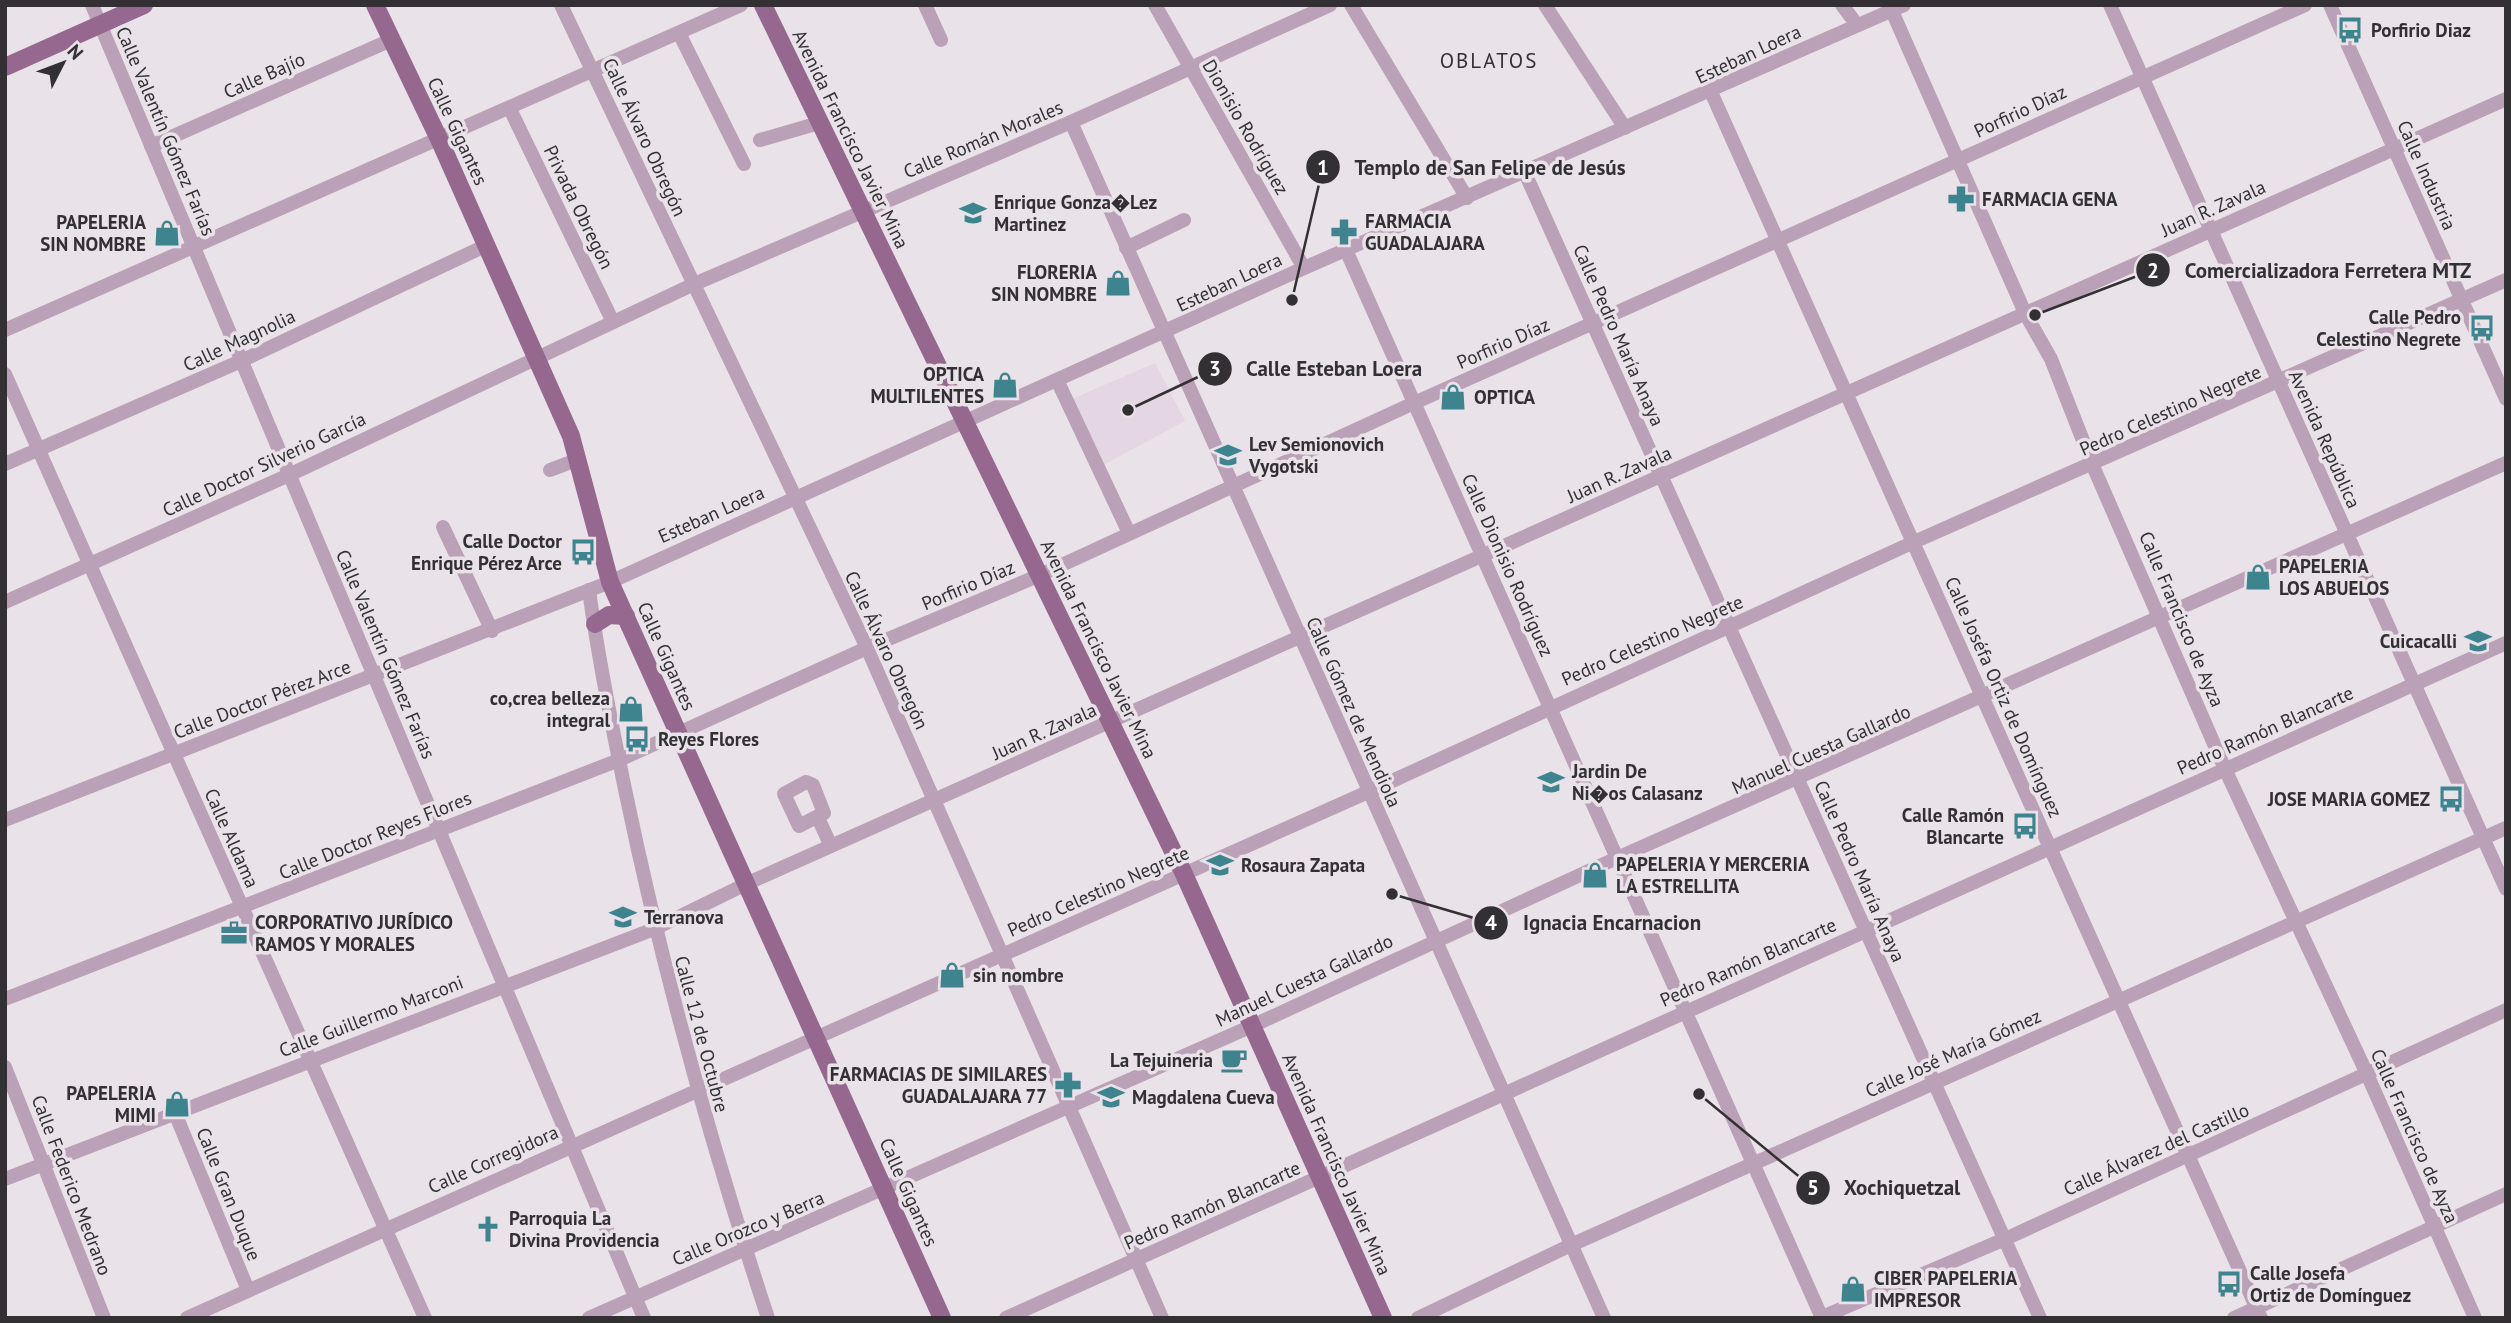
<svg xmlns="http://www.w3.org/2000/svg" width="2511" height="1323" viewBox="0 0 2511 1323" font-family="'PT Sans',sans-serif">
	<rect width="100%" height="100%" fill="#e9e2e8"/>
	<!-- built -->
	<path fill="#e4d6e2" d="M1155,363L1185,421L1105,464L1072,399Z"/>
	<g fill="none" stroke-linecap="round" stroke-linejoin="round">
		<!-- minor -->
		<g stroke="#bba1b7" stroke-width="14">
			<path d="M92,5L644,1318"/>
			<path d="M561,5L867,648L1162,1318"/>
			<path d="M925,5L941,40"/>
			<path d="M1155,5L1304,268"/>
			<path d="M1351,5L1467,198"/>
			<path d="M1545,5L1625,128"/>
			<path d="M1842,5L1857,25"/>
			<path d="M2110,5L2506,889"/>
			<path d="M2330,5L2506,399"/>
			<path d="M1892,11L2025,313L2051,359L2093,466L2225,769L2367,1074L2475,1318"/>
			<path d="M679,33L744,164"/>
			<path d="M1711,92L2261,1318"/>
			<path d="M510,109L613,322"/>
			<path d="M1071,122L1604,1318"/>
			<path d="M760,140L819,123"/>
			<path d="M151,146L391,40"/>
			<path d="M1525,173L2040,1318"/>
			<path d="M1126,248L1184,220"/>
			<path d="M1346,250L1822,1318"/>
			<path d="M5,330L741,5"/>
			<path d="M5,374L425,1318"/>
			<path d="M1057,380L1129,533"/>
			<path d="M5,464L241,361L487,245"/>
			<path d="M550,470L579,459"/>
			<path d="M443,527L492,631"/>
			<path d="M589,590C598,658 612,727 626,794C663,972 711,1145 768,1318"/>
			<path d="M5,602L289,475L692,285L1071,122L1330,5"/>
			<path d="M806,782L813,785L824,813L799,826L784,794Z"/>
			<path d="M818,818L831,846"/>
			<path d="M5,820L610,582L1304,268L1904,5"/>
			<path d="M5,999L619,760L867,648L1040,575L1414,403L2305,5"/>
			<path d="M5,1067L104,1318"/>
			<path d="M175,1113L248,1290"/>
			<path d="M5,1179L654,929L748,883L2506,99"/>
			<path d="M187,1318L1368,792L1914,542L2506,280"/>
			<path d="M589,1318L1252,1026L1617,858L2506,463"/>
			<path d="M1006,1318L2506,643"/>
			<path d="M1418,1318L1571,1245L2506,828"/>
			<path d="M1820,1318L2005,1239L2506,1010"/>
			<path d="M2234,1318L2506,1194"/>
		</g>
		<!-- major -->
		<g stroke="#96688f" stroke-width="18">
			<path d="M375,5L439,139L571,436L610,582L942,1318"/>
			<path d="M763,5L1184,874L1383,1318"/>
			<path d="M5,67L144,5"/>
			<path d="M595,624L609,615L626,616"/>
		</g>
	</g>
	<!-- icons -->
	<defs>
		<g id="bus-bare" transform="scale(2.1)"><path d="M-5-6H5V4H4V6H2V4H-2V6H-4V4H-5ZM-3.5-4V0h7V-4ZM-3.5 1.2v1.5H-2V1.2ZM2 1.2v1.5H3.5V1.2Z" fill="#3e848f" stroke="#e9e2e8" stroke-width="2.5" paint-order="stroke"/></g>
		<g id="pharmacy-bare" transform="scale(2.1)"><path d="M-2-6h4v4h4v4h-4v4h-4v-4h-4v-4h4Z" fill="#3e848f" stroke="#e9e2e8" stroke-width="2.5" paint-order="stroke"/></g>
		<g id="school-bare" transform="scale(2.1)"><path d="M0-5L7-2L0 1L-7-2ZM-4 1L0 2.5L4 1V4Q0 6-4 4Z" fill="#3e848f" stroke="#e9e2e8" stroke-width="2.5" paint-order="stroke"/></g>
		<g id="shop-bare" transform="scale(2.1)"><path d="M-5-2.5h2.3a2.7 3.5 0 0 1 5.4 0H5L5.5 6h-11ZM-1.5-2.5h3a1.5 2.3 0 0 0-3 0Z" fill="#3e848f" stroke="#e9e2e8" stroke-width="2.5" paint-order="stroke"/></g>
		<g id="office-bare" transform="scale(2.1)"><path d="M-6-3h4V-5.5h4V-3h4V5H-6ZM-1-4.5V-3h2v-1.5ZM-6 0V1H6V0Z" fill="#3e848f" stroke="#e9e2e8" stroke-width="2.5" paint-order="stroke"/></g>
		<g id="cafe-bare" transform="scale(2.1)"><path d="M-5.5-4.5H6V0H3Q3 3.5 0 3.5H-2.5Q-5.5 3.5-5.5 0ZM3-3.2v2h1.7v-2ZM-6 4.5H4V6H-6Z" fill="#3e848f" stroke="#e9e2e8" stroke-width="2.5" paint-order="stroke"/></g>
		<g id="church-bare" transform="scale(2.1)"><path d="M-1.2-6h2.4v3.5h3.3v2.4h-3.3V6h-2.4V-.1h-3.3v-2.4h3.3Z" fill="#3e848f" stroke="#e9e2e8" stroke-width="2.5" paint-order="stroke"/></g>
	</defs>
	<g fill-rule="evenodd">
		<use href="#bus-bare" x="2350" y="30"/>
		<use href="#pharmacy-bare" x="1961" y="199"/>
		<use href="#school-bare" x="973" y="213"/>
		<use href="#pharmacy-bare" x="1344" y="232"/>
		<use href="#shop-bare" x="167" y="233"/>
		<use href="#shop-bare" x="1118" y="283"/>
		<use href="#bus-bare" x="2482" y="328"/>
		<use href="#shop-bare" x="1005" y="385"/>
		<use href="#shop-bare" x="1453" y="397"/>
		<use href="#school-bare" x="1228" y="455"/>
		<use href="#bus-bare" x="583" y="552"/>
		<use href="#shop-bare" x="2258" y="577"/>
		<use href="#school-bare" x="2478" y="641"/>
		<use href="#shop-bare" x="631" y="709"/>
		<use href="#bus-bare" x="637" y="739"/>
		<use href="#school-bare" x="1551" y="782"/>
		<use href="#bus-bare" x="2451" y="799"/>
		<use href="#bus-bare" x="2025" y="826"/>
		<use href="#school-bare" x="1220" y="865"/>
		<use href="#shop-bare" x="1595" y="875"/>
		<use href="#school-bare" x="623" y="917"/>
		<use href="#office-bare" x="234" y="933"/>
		<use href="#shop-bare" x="952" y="975"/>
		<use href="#cafe-bare" x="1234" y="1060"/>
		<use href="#pharmacy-bare" x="1068" y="1085"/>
		<use href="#school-bare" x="1111" y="1097"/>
		<use href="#shop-bare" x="177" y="1104"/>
		<use href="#church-bare" x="488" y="1229"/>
		<use href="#bus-bare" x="2229" y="1284"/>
		<use href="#shop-bare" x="1853" y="1289"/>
	</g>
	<g text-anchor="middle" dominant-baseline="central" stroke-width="7" stroke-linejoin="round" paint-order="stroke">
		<!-- poi labels -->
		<g font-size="19" font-weight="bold" fill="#333033" stroke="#e9e2e8" text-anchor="start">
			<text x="2371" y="30">Porfirio Diaz</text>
			<text x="1982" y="199">FARMACIA GENA</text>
			<text x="994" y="202">Enrique Gonza�Lez<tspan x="994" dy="22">Martinez</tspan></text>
			<text x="1365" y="221">FARMACIA<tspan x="1365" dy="22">GUADALAJARA</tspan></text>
			<text x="146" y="222" text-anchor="end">PAPELERIA<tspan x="146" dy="22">SIN NOMBRE</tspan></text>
			<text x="1097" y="272" text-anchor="end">FLORERIA<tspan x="1097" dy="22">SIN NOMBRE</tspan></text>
			<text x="2461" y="317" text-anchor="end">Calle Pedro<tspan x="2461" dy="22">Celestino Negrete</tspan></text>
			<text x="984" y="374" text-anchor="end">OPTICA<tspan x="984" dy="22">MULTILENTES</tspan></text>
			<text x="1474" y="397">OPTICA</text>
			<text x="1249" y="444">Lev Semionovich<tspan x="1249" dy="22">Vygotski</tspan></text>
			<text x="562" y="541" text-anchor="end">Calle Doctor<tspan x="562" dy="22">Enrique Pérez Arce</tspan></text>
			<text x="2279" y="566">PAPELERIA<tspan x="2279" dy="22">LOS ABUELOS</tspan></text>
			<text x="2457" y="641" text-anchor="end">Cuicacalli</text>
			<text x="610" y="698" text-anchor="end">co,crea belleza<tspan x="610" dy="22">integral</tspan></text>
			<text x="658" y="739">Reyes Flores</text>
			<text x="1572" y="771">Jardin De<tspan x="1572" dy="22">Ni�os Calasanz</tspan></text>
			<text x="2430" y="799" text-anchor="end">JOSE MARIA GOMEZ</text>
			<text x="2004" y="815" text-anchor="end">Calle Ramón<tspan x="2004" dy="22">Blancarte</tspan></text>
			<text x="1616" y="864">PAPELERIA Y MERCERIA<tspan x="1616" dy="22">LA ESTRELLITA</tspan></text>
			<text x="1241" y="865">Rosaura Zapata</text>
			<text x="644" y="917">Terranova</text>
			<text x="255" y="922">CORPORATIVO JURÍDICO<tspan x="255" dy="22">RAMOS Y MORALES</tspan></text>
			<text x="973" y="975">sin nombre</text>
			<text x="1213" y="1060" text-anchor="end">La Tejuineria</text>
			<text x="1047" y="1074" text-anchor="end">FARMACIAS DE SIMILARES<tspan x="1047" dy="22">GUADALAJARA 77</tspan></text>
			<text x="156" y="1093" text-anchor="end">PAPELERIA<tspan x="156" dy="22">MIMI</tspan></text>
			<text x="1132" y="1097">Magdalena Cueva</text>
			<text x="509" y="1218">Parroquia La<tspan x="509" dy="22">Divina Providencia</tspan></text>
			<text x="2250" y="1273">Calle Josefa<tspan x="2250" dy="22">Ortiz de Domínguez</tspan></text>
			<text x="1874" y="1278">CIBER PAPELERIA<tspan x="1874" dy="22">IMPRESOR</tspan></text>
		</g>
		<!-- street labels -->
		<g font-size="19" fill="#333033" stroke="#e9e2e8">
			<text transform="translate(1748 54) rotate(-25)">Esteban Loera</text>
			<text transform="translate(264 75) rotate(-24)">Calle Bajío</text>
			<text transform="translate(2020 111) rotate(-25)">Porfirio Díaz</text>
			<text transform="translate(1246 127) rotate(60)">Dionisio Rodríguez</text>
			<text transform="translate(166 131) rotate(67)">Calle Valentín Gómez Farías</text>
			<text transform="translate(458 131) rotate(65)">Calle Gigantes</text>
			<text transform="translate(645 137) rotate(65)">Calle Álvaro Obregón</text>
			<text transform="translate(851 139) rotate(64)">Avenida Francisco Javier Mina</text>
			<text transform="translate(983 139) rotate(-23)">Calle Román Morales</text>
			<text transform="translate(2427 175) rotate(66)">Calle Industria</text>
			<text transform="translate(579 207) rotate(64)">Privada Obregón</text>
			<text transform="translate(2213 208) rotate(-24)">Juan R. Zavala</text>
			<text transform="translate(1229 282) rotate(-25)">Esteban Loera</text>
			<text transform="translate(1619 335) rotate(66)">Calle Pedro María Anaya</text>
			<text transform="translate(239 340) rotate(-25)">Calle Magnolia</text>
			<text transform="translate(1503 343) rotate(-24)">Porfirio Díaz</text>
			<text transform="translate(2170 410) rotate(-24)">Pedro Celestino Negrete</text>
			<text transform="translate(2325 439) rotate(66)">Avenida República</text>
			<text transform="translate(264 464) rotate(-25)">Calle Doctor Silverio García</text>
			<text transform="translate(1619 474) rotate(-24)">Juan R. Zavala</text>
			<text transform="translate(711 514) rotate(-24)">Esteban Loera</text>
			<text transform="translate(1508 565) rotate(66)">Calle Dionisio Rodríguez</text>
			<text transform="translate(968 585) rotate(-23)">Porfirio Díaz</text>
			<text transform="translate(2182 619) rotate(67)">Calle Francisco de Ayza</text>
			<text transform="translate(1652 640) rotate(-24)">Pedro Celestino Negrete</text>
			<text transform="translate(1099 649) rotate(64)">Avenida Francisco Javier Mina</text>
			<text transform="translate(887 650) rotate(65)">Calle Álvaro Obregón</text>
			<text transform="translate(386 654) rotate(67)">Calle Valentín Gómez Farías</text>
			<text transform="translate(667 656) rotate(66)">Calle Gigantes</text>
			<text transform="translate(2004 697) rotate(66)">Calle Joséfa Ortiz de Domínguez</text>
			<text transform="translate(262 699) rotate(-21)">Calle Doctor Pérez Arce</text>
			<text transform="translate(1354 712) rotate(66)">Calle Gómez de Mendiola</text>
			<text transform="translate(2265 730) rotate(-24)">Pedro Ramón Blancarte</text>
			<text transform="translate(1044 731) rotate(-24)">Juan R. Zavala</text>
			<text transform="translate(1821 749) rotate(-24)">Manuel Cuesta Gallardo</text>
			<text transform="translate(375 835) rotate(-22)">Calle Doctor Reyes Flores</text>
			<text transform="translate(232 838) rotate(66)">Calle Aldama</text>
			<text transform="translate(1860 871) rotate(66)">Calle Pedro María Anaya</text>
			<text transform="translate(1098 891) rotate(-24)">Pedro Celestino Negrete</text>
			<text transform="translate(1748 962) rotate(-24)">Pedro Ramón Blancarte</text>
			<text transform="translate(1304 980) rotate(-25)">Manuel Cuesta Gallardo</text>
			<text transform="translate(371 1016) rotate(-21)">Calle Guillermo Marconi</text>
			<text transform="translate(702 1034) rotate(75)">Calle 12 de Octubre</text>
			<text transform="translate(1953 1053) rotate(-24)">Calle José María Gómez</text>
			<text transform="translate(2415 1136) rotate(66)">Calle Francisco de Ayza</text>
			<text transform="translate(2156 1149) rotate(-24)">Calle Álvarez del Castillo</text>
			<text transform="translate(493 1159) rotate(-24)">Calle Corregidora</text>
			<text transform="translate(1337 1164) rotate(66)">Avenida Francisco Javier Mina</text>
			<text transform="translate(72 1185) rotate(69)">Calle Federico Medrano</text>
			<text transform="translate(909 1192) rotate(66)">Calle Gigantes</text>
			<text transform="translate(229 1194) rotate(68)">Calle Gran Duque</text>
			<text transform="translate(1212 1205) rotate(-24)">Pedro Ramón Blancarte</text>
			<text transform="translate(748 1228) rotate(-23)">Calle Orozco y Berra</text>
		</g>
		<!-- neighbourhood labels -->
		<g font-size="21" letter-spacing="2" fill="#333033" stroke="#e9e2e8">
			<text x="1489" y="60">OBLATOS</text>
		</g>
	</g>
	<!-- callouts -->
	<path fill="none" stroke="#333033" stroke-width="2.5" d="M1292 300L1323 167M2035 315L2153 270M1128 410L1215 369M1392 894L1491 923M1699 1094L1813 1188"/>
	<g fill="#333033" stroke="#e9e2e8" stroke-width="2.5">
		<circle cx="1292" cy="300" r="7"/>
		<circle cx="2035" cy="315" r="7"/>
		<circle cx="1128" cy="410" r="7"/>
		<circle cx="1392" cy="894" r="7"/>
		<circle cx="1699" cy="1094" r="7"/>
		<circle cx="1323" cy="167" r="18"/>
		<circle cx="2153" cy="270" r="18"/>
		<circle cx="1215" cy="369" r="18"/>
		<circle cx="1491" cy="923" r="18"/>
		<circle cx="1813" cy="1188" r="18"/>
	</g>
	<g font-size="21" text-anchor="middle" font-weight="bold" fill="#fff">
		<text x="1323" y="175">1</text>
		<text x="2153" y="278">2</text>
		<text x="1215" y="376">3</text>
		<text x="1491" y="930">4</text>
		<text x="1813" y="1195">5</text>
	</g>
	<g font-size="21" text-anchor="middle" font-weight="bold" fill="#333033" stroke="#e9e2e8" stroke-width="7" stroke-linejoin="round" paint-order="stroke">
		<text x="1490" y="175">Templo de San Felipe de Jesús</text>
		<text x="2328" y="278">Comercializadora Ferretera MTZ</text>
		<text x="1334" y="376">Calle Esteban Loera</text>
		<text x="1612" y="930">Ignacia Encarnacion</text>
		<text x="1902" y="1195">Xochiquetzal</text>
	</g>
	<!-- border -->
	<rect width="2511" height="1323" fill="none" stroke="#333033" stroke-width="14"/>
	<!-- north arrow -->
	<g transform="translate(63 63) rotate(48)" stroke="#e9e2e8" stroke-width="5" paint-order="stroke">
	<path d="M0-5L12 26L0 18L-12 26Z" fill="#333033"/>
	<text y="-10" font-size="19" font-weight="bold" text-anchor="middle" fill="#333033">N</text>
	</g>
</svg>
